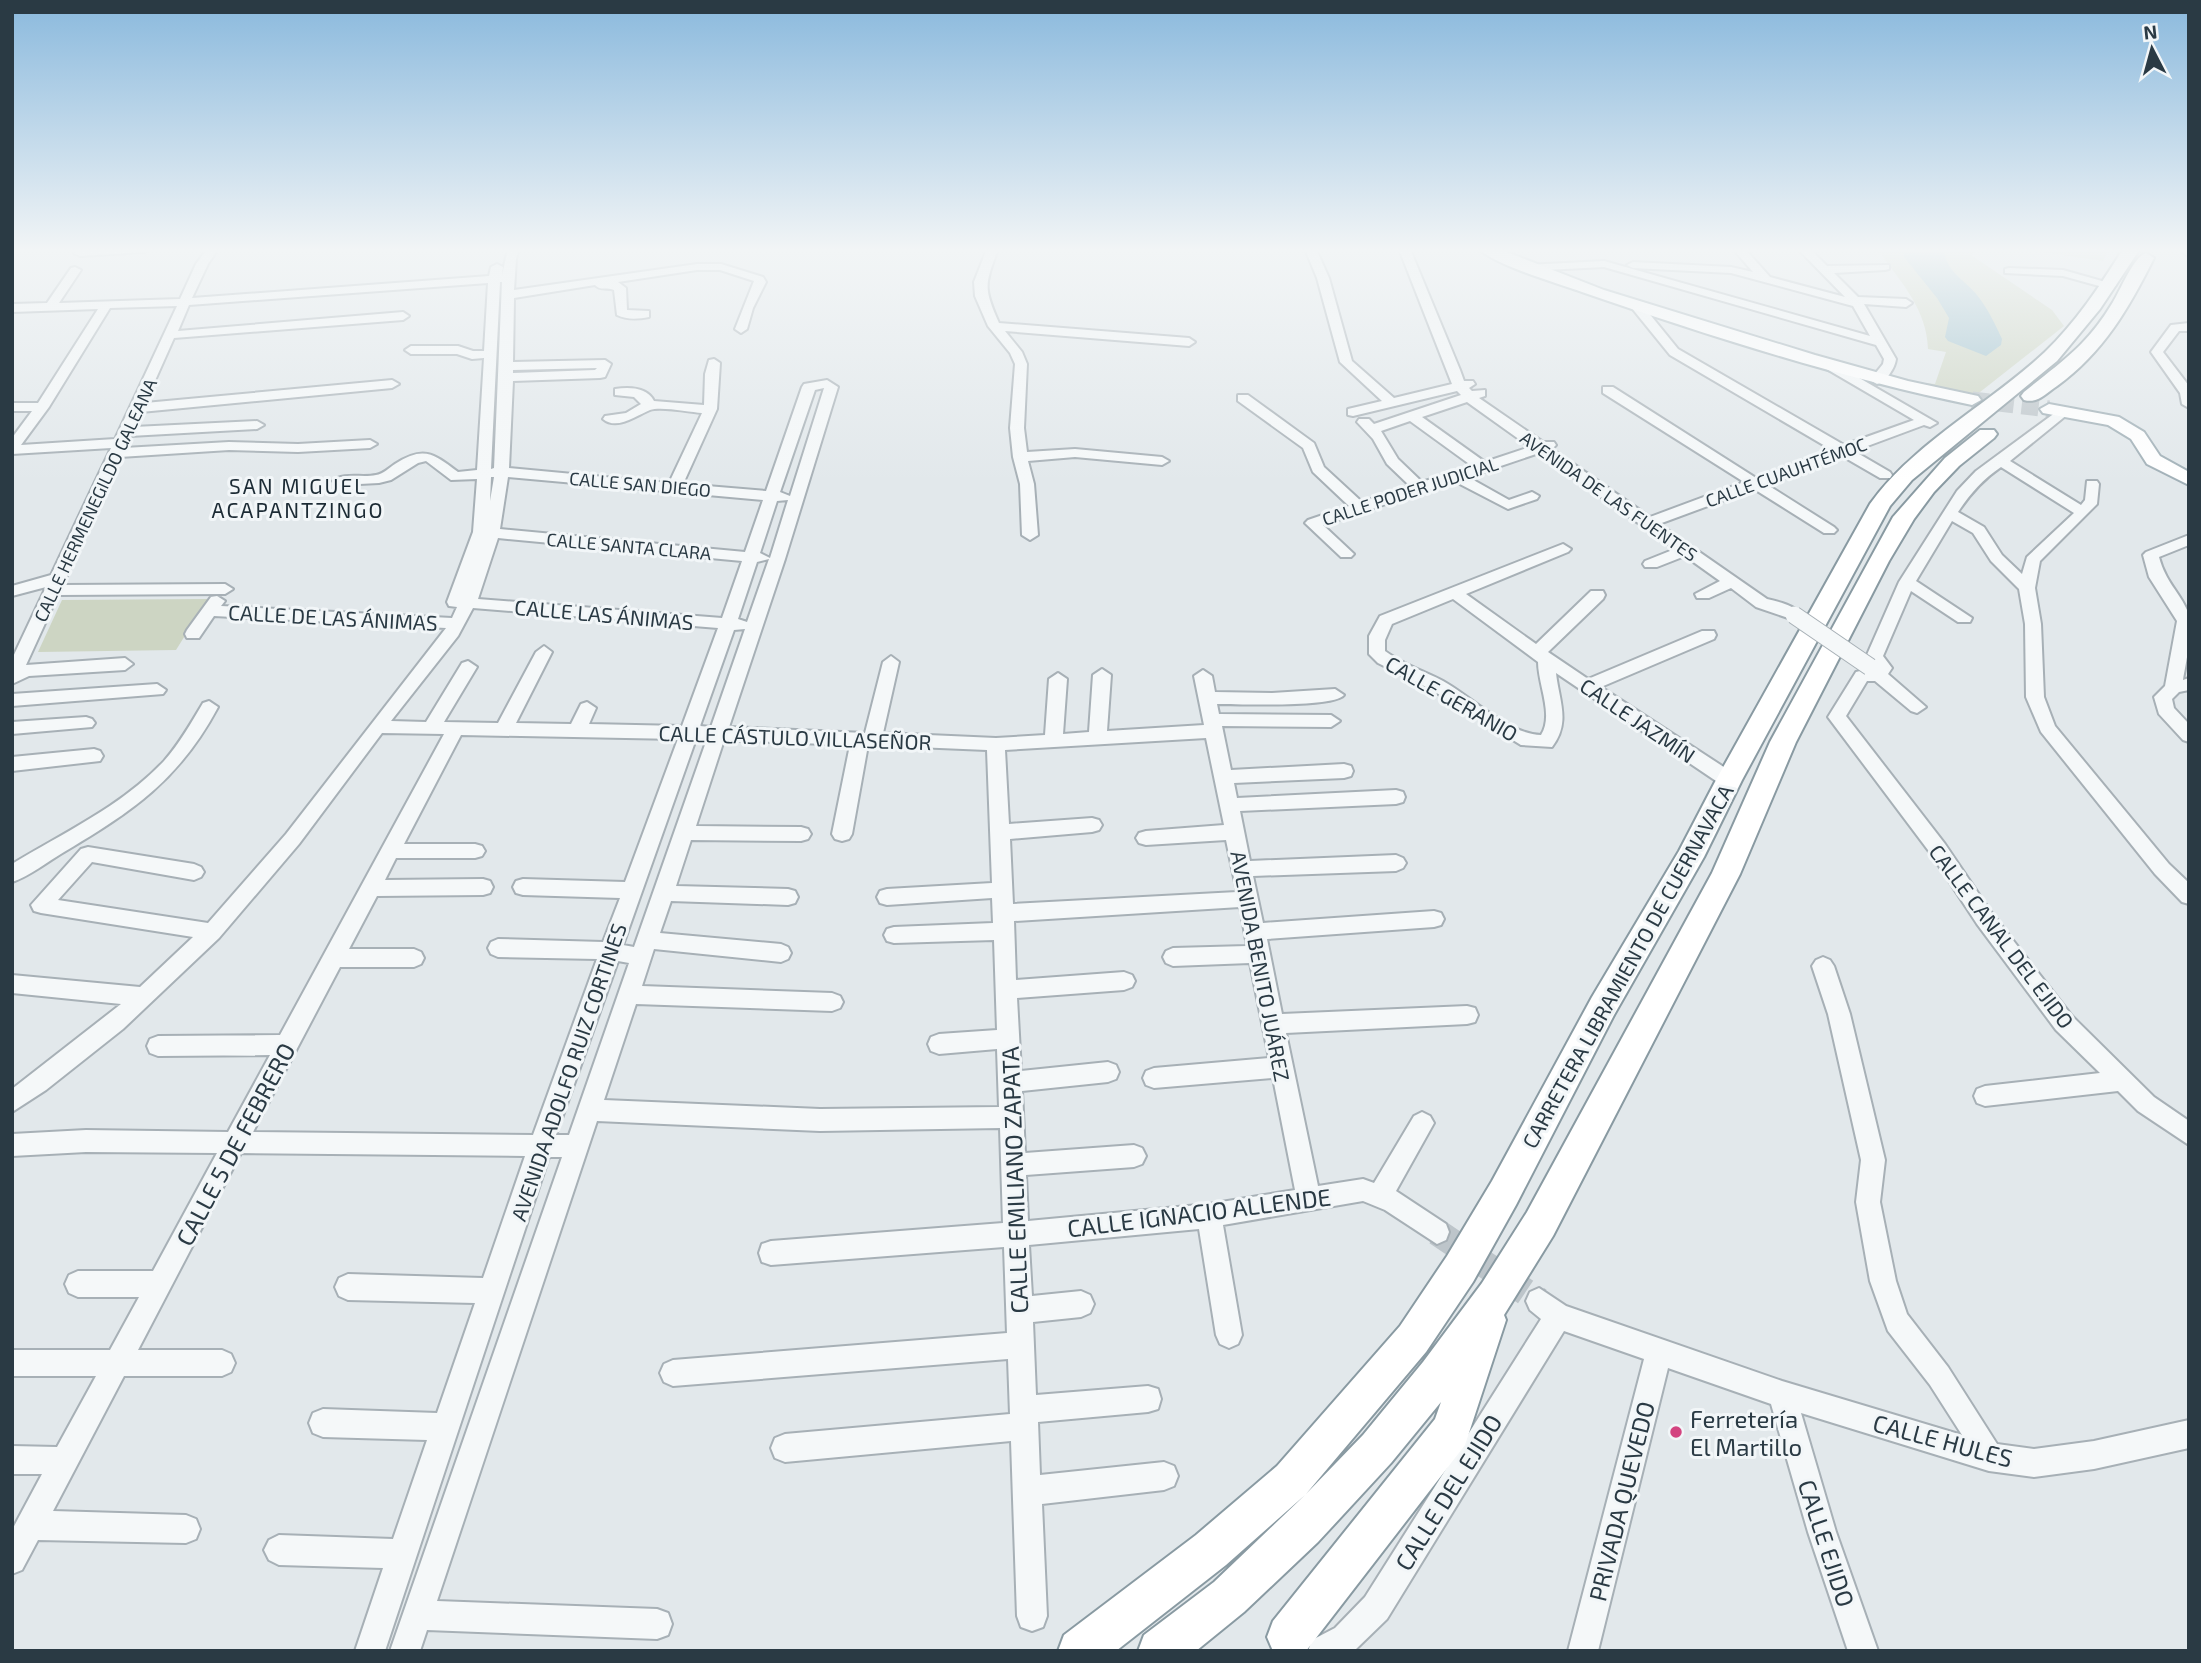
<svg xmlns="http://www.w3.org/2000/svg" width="2201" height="1663" viewBox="0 0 2201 1663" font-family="'Exo 2',sans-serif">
	<rect width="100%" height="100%" fill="#e2e8eb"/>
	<!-- green -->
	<g fill="#cdd5c3">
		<path d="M1982,249L1971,255L2052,310L2064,326L1975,396L1924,389L1925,383L1935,384L1946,352L1928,349C1927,308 1899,280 1877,249Z"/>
		<path d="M2020,249H2109L2103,261Z"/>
		<path d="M208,599L176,650L38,652L62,600Z"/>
	</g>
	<!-- water -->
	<path fill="#9dc0cc" d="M1903,249H1944C1945,273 1968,281 1980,299C1989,311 1996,326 2002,339L2001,345L1986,356L1948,341L1945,337L1949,318L1937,298L1904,257Z"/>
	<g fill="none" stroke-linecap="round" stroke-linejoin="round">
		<!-- minor-tunnel -->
		<path stroke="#bdc5ca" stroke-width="27" stroke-dasharray="27 13" stroke-linecap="butt" d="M1437,1232L1539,1301"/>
		<!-- major-tunnel -->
		<path stroke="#bdc5ca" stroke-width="17" stroke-dasharray="17 8" stroke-linecap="butt" d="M1972,400L2049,409"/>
		<!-- minor casing -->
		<g stroke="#a7b0b6" stroke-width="4">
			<g id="minor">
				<path d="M82,249H150L145,252L80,256L74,253Z"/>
				<path d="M207,249H218L208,264L192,298L489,276L491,267L497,264L503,267L502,275L508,249H519L516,259L514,290L697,264H721L763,277L766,282L753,308L747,329L741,333L735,329L754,281L720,270H697L618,282L626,288L627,310L649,311V317C638,319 627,320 617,315L614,290C608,287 600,291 595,285L514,298L513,362L605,360L611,364L605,377L600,378L513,381L509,468L669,483L702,413C690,412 660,406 650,410C637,415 617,431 603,419L605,416L626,413L641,404L634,397L615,395V389C629,387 647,387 654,401L704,405L705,374L709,360L714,359L720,363L717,409L683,484L766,491L802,387L804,384L827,380L838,387L785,559L729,727L865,733L883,662L891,656L899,662L883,733L996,738L1045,735L1049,679L1058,673L1067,679L1063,734L1089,732L1093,675L1102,669L1111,675L1107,731L1204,725L1194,676L1203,670L1212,676L1215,692L1272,693L1335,689L1344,695C1334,708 1238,704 1217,704L1219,714L1331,715L1340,721L1331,727L1222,726L1231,770L1344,764L1351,766L1353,771L1351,776L1344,778L1234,783L1237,798L1396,790L1403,792L1405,797L1403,802L1396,804L1240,811L1250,861L1396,855L1403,858L1406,863L1403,868L1396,871L1253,876L1263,923L1434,911L1441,913L1444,919L1441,925L1434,927L1267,939L1282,1014L1467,1006L1475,1008L1478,1015L1475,1022L1467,1024L1286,1033L1318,1186L1363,1179L1374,1183L1414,1116L1422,1112L1430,1116L1434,1123L1396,1191L1446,1224L1449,1232L1446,1240L1437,1244L1385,1210L1363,1201L1223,1225L1242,1335L1238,1344L1229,1348L1220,1344L1216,1335L1199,1229L1029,1245L1032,1296L1081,1291L1090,1295L1094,1304L1090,1313L1081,1317L1033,1322L1036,1395L1148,1386L1158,1389L1161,1399L1158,1409L1148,1412L1038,1422L1040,1475L1164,1462L1174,1466L1178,1476L1174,1486L1164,1490L1042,1504L1047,1616L1043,1627L1032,1631L1021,1627L1017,1616L1011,1441L785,1462L775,1458L771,1448L775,1438L785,1434L1010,1414L1008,1359L673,1386L664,1382L660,1373L664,1364L673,1360L1007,1333L1004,1247L771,1265L762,1262L759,1253L762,1244L771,1241L1003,1223L1000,1128L820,1131L597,1121L437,1601L657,1609L668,1613L672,1624L668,1635L657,1639L427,1630L420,1651H390L562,1157H549L385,1651H355L383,1568L279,1565L269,1560L264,1550L269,1540L279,1535L393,1539L427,1440L323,1437L313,1433L309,1423L313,1413L323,1409L437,1413L475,1303L348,1300L339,1296L335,1287L339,1278L348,1274L483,1278L525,1156L241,1153L138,1350H222L231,1354L235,1363L231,1372L222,1376H124L53,1511L186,1515L196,1519L200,1529L196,1539L186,1543L38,1540L22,1570L12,1574V1530L42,1474H12V1446L57,1447L96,1376H12V1350H110L139,1297H78L69,1293L65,1284L69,1275L78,1271H153L217,1153L86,1152L12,1156V1134L86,1130L228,1132L270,1055L158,1056L150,1053L147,1046L150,1039L158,1036L280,1035L444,734L382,733L299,844L219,938L123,1029L46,1090L12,1112V1089L121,1004L12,993V975L140,987L193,937L41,913L34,911L31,905L81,849L88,847L194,864L201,867L204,872L201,877L194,880L92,862L58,900L208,923L286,834L446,628L214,616L199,638H187L185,634L187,630L211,597L217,596L225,601L221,606L452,618L457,607L449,606L447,602L473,532L477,479L451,480L426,461L418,463L391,480L379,483L340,485L333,481C343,472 362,478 376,475C383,474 389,468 395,464C424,445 434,454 458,472L477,470L484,358L472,359L457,354H411L405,350L411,346H458L473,351H484L488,283L189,305L178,331L403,312L409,316L403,320L174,338L145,403L392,380L399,384L392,388L141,412L134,427L257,421L264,425L257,429L130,436L124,448L229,442L298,444L370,440L377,444L370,448L298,452L229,450L120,457L63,585L225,584L233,589L225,594L58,595L26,665L125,658L133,664L125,670L29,676L12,684V659L46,587L12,596V586L51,575L111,448L12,454V438L32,411H12V403H38L98,309L12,312V304L47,303L71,268L75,267L81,270L59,303L180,299L196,264ZM500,282H502L494,468L491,469ZM177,306L115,439L21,445L49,407L110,308ZM597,368L595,370L513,373V370ZM824,388L790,496L780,492L815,390ZM491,477H494L490,501ZM508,477L763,500L745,552L500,529ZM788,500L770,558L760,553L777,501ZM498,538L742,561L722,618L478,599ZM769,559L747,622L738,619L757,562ZM473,608L718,628L682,726L589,724L596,708L587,702L581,704L571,724L516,723L552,652L544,646L536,652L498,723L444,722L477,667L468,661L462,663L426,722L391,721L458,636ZM745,629L711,727L700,726L734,630ZM461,735L678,739L625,882L523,879L516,881L513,887L516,893L523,895L620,898L603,942L498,939L491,942L488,948L491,954L498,957L597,959L533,1135L253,1132L340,967H414L421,964L424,958L421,952L414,949H349L377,896L483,895L490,893L493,887L490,881L483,879L385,880L396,858H475L482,856L485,851L482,846L475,844H404ZM1206,738L1224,825L1146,831L1139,833L1136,838L1139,843L1146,845L1226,840L1237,892L1013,904L1010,839L1092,832L1099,830L1102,825L1099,820L1092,818L1009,824L1005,750ZM696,739H707L634,947L623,945ZM724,740L850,745L832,834L835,839L842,841L849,839L852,834L868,745L987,750L992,883L887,889L880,891L877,897L880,903L887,905L992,898L993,923L894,927L887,929L884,935L887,941L894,943L994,940L997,1030L939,1034L931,1037L928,1044L931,1051L939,1054L997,1049L999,1107L820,1109L604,1100L636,1004L832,1011L840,1008L843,1002L840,996L832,993L642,986L654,949L781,962L788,959L791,953L788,947L781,944L660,933L671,901L788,905L795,903L798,897L795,891L788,889L676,886L691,840L801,841L808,839L811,834L808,829L801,827L696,826ZM1240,907L1247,946L1173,948L1166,951L1163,957L1166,963L1173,966L1250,963L1269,1058L1154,1068L1146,1071L1143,1078L1146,1085L1154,1088L1273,1078L1295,1190L1209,1204L1028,1221L1026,1175L1134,1167L1142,1164L1146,1156L1142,1148L1134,1145L1025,1153L1022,1091L1108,1082L1116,1079L1119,1072L1116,1065L1108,1062L1021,1071L1017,998L1124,990L1132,987L1135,981L1132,975L1124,972L1016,980L1014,921ZM618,961L629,963L569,1135H556Z"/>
				<path d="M987,249H998C985,285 983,287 999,323L1189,338L1195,342L1189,346L1005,331L1022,352L1027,364L1024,428L1027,452L1075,449L1162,457L1169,461L1162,465L1075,457L1028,461L1034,484L1038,535L1030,540L1022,535L1020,484L1013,457L1010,428L1015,364L1010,353L988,326L975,296L974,282Z"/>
				<path d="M1305,249H1316L1329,278L1352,361L1394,398L1452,384L1399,249H1410L1460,370L1464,381H1473L1475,384L1469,388L1472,391L1485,390V396L1479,398L1543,442H1554L1556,445L1552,449L1650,517L1744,482L1603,393V387H1613L1756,478L1832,450L1670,355L1631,307V301H1639L1678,349L1844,445L1914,420L1825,368L1824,365L1830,361L1937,423L1930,427L1924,425L1854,451L1890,472L1892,475L1890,478H1880L1842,456L1766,484L1834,527L1837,530L1834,533H1824L1754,489L1659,524L1767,599C1780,602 1794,605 1802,615L1800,619L1794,620L1756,607L1731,588L1709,598H1697L1695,594L1720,581L1685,556L1657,567H1645L1643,564L1645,561L1675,549L1539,453L1468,477L1509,500L1532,492L1539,496L1537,499L1508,509L1454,481L1323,525L1354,554L1351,557H1341L1305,523L1308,520L1349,506L1313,472L1303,448L1238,401V395H1248L1314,443L1324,467L1362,502L1410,486L1387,464L1373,439L1357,422L1359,419H1369L1374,424L1461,395L1457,391L1353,416L1348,415V409L1382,401L1340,362L1317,278ZM1467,402L1530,447L1485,462L1422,417ZM1410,421L1472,466L1422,482L1398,459L1381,431Z"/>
				<path d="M1733,249H1745L1770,277L1845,297L1798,249H1810L1827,266L1889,265V269L1885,270L1834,273L1858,297L1906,299L1912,303L1906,307L1864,304L1896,359C1895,368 1886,382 1877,384L1870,380L1883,364L1884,359L1876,345L1604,267L1526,271L1520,268L1526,265L1604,261L1870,336L1853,306L1731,273L1633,268L1627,265L1633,262L1731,267L1753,272Z"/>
				<path d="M2179,249H2189V257Z"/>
				<path d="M2009,268L2063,270L2116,285L2110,289L2063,276L2005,273V269Z"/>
				<path d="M2189,323V331H2179L2163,352L2189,386V408L2182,404L2180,393L2151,352L2171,325Z"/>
				<path d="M2063,407L2070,411L2068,414L2010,461L2081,505L2085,500L2087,481H2097L2099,484L2097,504L2040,561L2035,588L2041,624L2044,697L2055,726L2169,864L2189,883V904L2182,902L2155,874L2041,732L2026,697L2025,624L2019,589L1991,561L1973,533L1952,521L1916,581L1972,618L1970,622H1958L1911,591L1883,656L1892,668L1888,674L1926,707L1917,713L1911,711L1875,681H1867L1846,716L1945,844L1991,912L2072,1016L2154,1097L2189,1121V1145L2138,1111L2118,1091L1985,1106L1977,1103L1974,1096L1977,1089L1985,1086L2100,1073L2056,1030L1977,924L1931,854L1828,717L1856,672L1864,670L1865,664L1869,663L1866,657L1899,582L1957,491L1976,471ZM2001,467L2074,513L2027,557L2022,574L2002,555L1984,527L1958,512C1970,494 1982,480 2001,467Z"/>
				<path d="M2189,535V545L2159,557C2166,583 2179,591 2188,612C2194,628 2186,662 2183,680L2189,678V690L2179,692L2172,699L2174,708L2189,724V742L2183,740L2159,714L2154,697L2165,686L2177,621L2149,577L2143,555L2146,552Z"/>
				<path d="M1563,544L1571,549L1568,552L1466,594L1536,644L1591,591H1603L1605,595L1603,599L1548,652L1588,679L1702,631H1714L1716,635L1714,639L1601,687L1736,775L1738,780L1736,785H1722L1556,673C1559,701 1571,722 1552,747L1521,745L1432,690L1378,663L1369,654V636L1380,616ZM1453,599L1538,662C1538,685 1554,715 1541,735C1508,734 1472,697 1443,681C1424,671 1402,664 1385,651V640L1392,624Z"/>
				<path d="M157,684L166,690L163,694L12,706V694Z"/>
				<path d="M209,701L218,707C179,780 133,811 64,852C47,862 30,876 12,882V864C63,833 122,806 164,761C180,743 191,723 203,703Z"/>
				<path d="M86,717L92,719L95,723L92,727L12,734V722Z"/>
				<path d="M94,749L100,751L103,756L100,761L12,771V757Z"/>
				<path d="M1823,957L1830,960L1834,966L1850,1014L1885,1160L1880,1202L1896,1281L1907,1314L1948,1367L1997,1444L2034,1449L2094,1441L2189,1420V1448L2094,1469L2034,1477L1989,1471L1801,1413L1836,1532L1878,1651H1848L1808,1532L1771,1404L1668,1368L1598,1651H1568L1644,1359L1564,1331L1387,1619L1354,1651H1308L1312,1640L1335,1628L1365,1597L1541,1319L1530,1310L1526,1301L1530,1292L1539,1288L1566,1306L1782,1381L1962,1435L1930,1385L1888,1331L1870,1281L1856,1202L1861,1160L1828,1014L1812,966L1816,960Z"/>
			</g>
		</g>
		<!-- major casing -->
		<g stroke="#a1b0b7" stroke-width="4">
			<g id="major">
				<path d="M1479,249H1499L1604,290L1815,355L1908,381L1978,396L1981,400L1972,405C1843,379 1707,335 1582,292C1557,283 1497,266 1479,249Z"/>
				<path d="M2049,404L2119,417L2144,432L2160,456L2189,472V485L2147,464L2131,439L2108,425L2043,413L2040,409Z"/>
			</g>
		</g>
		<!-- highway casing -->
		<g stroke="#899aa2" stroke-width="4">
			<g id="highway">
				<path d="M2123,249H2140L2100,309L2057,361L1912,480L1890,506L1742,780L1704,857L1614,1015L1516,1205L1473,1282L1426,1352L1306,1494L1363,1435L1423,1362L1482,1283L1527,1212L1712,873L1770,742L1893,517L1945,458L1980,430H1994L1997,434L1994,438L1959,466L1934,492L1914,519L1889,561L1796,742L1740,874L1553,1236L1504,1315L1506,1320L1465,1445L1306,1651H1273L1267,1637L1273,1621L1435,1419L1441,1402L1391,1463L1318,1542L1244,1612L1196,1651H1138L1144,1635L1214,1582L1305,1495L1226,1565L1116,1651H1058L1064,1635L1196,1535L1277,1466L1400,1326L1447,1256L1492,1181L1592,997L1679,851L1716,780L1870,504C1911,445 1992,402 2045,352C2076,322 2100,286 2123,249Z"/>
				<path d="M2146,253L2154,258C2129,308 2103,353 2057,386C2046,393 2038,404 2024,400L2021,396L2024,392C2062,361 2087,346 2113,302C2120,291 2134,256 2146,253Z"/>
			</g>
		</g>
		<!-- minor -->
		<use href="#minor" fill="#f5f8f9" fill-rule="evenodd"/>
		<!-- major -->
		<use href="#major" fill="#fff" fill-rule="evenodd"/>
		<!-- highway -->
		<use href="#highway" fill="#fff" fill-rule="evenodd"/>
		<!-- minor-bridge casing -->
		<g stroke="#a7b0b6" stroke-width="19" stroke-linecap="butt">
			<path id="minor-bridge" d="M1794,615L1870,667"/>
		</g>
		<!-- minor-bridge -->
		<use href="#minor-bridge" stroke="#f5f8f9" stroke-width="17"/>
	</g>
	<!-- sky -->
	<linearGradient id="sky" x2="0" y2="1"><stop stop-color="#8ab9dd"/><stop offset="0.52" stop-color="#f2f5f6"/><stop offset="1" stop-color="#f2f5f6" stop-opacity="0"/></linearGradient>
	<rect width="2201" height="482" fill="url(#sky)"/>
	<!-- markers -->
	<circle fill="#d34480" stroke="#f2f6f8" stroke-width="2.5" cx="1676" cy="1432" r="7"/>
	<g text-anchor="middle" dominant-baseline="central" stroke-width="6" stroke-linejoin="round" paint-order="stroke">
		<!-- far-street labels -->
		<g font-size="18" fill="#2a3a44" stroke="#f2f6f8">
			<text transform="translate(1786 472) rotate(-20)">CALLE CUAUHTÉMOC</text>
			<text transform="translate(640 484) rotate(5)">CALLE SAN DIEGO</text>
			<text transform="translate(1410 491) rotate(-18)">CALLE PODER JUDICIAL</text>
			<text transform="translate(1609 496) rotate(35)">AVENIDA DE LAS FUENTES</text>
			<text transform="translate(95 500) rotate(-65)">CALLE HERMENEGILDO GALEANA</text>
			<text transform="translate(629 546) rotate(5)">CALLE SANTA CLARA</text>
		</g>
		<!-- far-quarter labels -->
		<g font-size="21" letter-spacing="2" fill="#1c2b35" stroke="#f2f6f8">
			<text x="298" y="485">SAN MIGUEL<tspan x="298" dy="24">ACAPANTZINGO</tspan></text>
		</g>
		<!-- street labels -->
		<g font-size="21" fill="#2a3a44" stroke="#f2f6f8">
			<text transform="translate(604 614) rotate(5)">CALLE LAS ÁNIMAS</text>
			<text transform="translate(333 617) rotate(3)">CALLE DE LAS ÁNIMAS</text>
			<text transform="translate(1452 698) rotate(30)">CALLE GERANIO</text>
			<text transform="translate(1638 720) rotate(34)">CALLE JAZMÍN</text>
			<text transform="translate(795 737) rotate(2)">CALLE CÁSTULO VILLASEÑOR</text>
			<text transform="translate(2002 936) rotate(53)">CALLE CANAL DEL EJIDO</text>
			<text transform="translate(1261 966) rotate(79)">AVENIDA BENITO JUÁREZ</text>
			<text transform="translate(1627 966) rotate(-61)">CARRETERA LIBRAMIENTO DE CUERNAVACA</text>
			<text transform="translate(568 1072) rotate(-71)">AVENIDA ADOLFO RUIZ CORTINES</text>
		</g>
		<!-- near-street labels -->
		<g font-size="24" fill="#2a3a44" stroke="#f2f6f8">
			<text transform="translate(235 1144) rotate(-62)">CALLE 5 DE FEBRERO</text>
			<text transform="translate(1014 1180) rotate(-92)">CALLE EMILIANO ZAPATA</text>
			<text transform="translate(1199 1212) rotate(-7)">CALLE IGNACIO ALLENDE</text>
			<text transform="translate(1943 1440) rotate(15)">CALLE HULES</text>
			<text transform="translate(1448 1492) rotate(-58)">CALLE DEL EJIDO</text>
			<text transform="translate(1621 1501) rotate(-76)">PRIVADA QUEVEDO</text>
			<text transform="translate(1827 1543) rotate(72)">CALLE EJIDO</text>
		</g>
		<!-- near-poi labels -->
		<g font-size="24" fill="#2a3a44" stroke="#f2f6f8" text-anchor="start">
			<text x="1690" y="1418">Ferretería<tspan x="1690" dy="28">El Martillo</tspan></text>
		</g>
	</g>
	<!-- border -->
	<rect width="2201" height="1663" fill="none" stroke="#2a3a44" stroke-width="28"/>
	<!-- north arrow -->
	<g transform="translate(2152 49) rotate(354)" stroke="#f2f6f8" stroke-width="5" paint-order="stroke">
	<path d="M0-5L12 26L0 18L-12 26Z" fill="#2a3a44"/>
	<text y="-10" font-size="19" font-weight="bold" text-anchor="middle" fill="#2a3a44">N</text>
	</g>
</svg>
